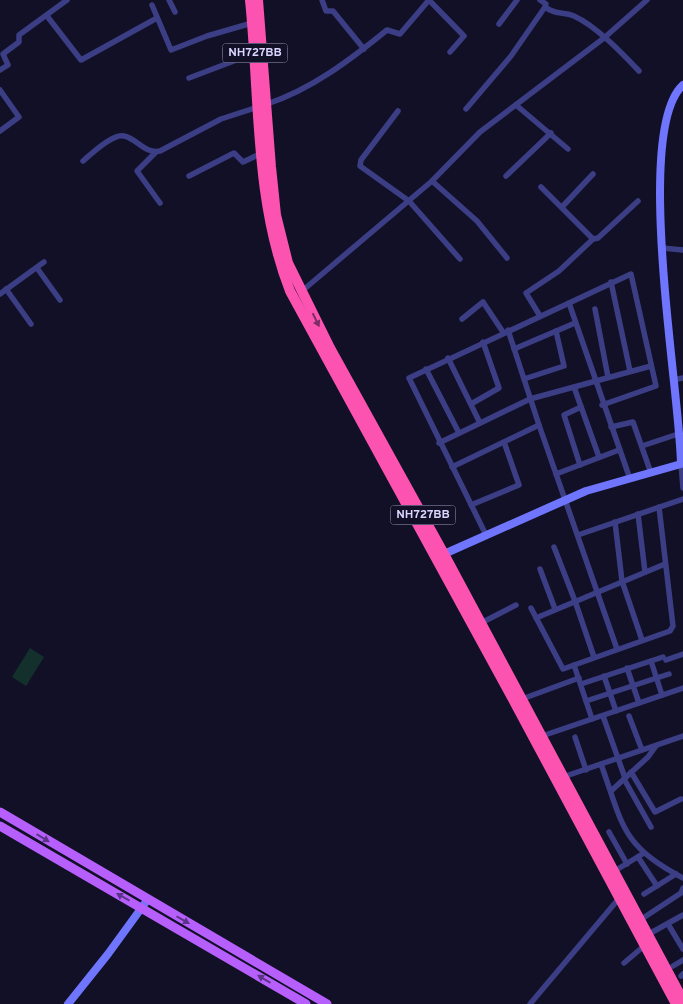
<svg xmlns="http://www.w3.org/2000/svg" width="683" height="1004" viewBox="0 0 683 1004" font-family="Overpass,sans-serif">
	<rect width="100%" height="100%" fill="#121027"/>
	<!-- green -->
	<path fill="#13302d" d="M30,648L44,657L26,686L12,677Z"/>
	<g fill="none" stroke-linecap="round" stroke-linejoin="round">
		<!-- street -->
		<g stroke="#3c3e85" stroke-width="5.5">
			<path d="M169,0L175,12"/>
			<path d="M322,0L326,11H333L364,49"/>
			<path d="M429,0L464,36L450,52"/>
			<path d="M152,5L171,50L207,36L252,23"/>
			<path d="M545,7C557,16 563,11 574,16C596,26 622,53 639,71"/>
			<path d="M47,16L81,60L157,18"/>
			<path d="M499,24L517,0"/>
			<path d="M0,70L8,65L3,54L19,42V35L67,0"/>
			<path d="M189,78L255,53"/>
			<path d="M0,90L19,117L0,131"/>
			<path d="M267,104C312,89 350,60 387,30L400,34L429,0"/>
			<path d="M516,105L568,149"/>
			<path d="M466,109L511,56L545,7L546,4L540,0"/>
			<path d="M398,111L361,160L360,166L409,201L460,259"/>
			<path d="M156,152L137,171L160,203"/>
			<path d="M83,161C91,154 113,133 124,136C138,139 144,154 160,151L221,119L258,107"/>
			<path d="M189,176L234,153L243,162L262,153"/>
			<path d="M506,176L551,133"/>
			<path d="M432,181L477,221L507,258"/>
			<path d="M562,207L593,174"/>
			<path d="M593,239L598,238L638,201"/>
			<path d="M662,248L683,250"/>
			<path d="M37,268L60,300"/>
			<path d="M611,282L630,371"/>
			<path d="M6,289L31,324"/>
			<path d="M302,291L432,181L480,132L604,38L647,0"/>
			<path d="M0,294L44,262"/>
			<path d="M569,303L630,479"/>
			<path d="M595,309L608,377"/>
			<path d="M540,316L526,293L559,271L593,239L541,187"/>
			<path d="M462,319L483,302L503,332"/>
			<path d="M508,330L539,425L617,649"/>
			<path d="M514,349L575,323"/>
			<path d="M448,358L480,423"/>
			<path d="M426,369L459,433"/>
			<path d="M524,379L564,366L556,331"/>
			<path d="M673,380L683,378"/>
			<path d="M574,387L599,457"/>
			<path d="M471,404L499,388L483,342"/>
			<path d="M611,427L633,422L651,473"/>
			<path d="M439,443L530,399L651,366"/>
			<path d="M642,446L678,434"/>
			<path d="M681,464L683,488"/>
			<path d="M580,465L564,415L581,407"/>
			<path d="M452,467L539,425"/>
			<path d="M556,474L619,450"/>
			<path d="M471,505L519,485L504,442"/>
			<path d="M638,514L645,572"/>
			<path d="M615,522L622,581L642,640"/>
			<path d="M486,535L409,378L631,274L656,386L602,405"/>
			<path d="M578,535L683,499"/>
			<path d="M554,547L575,601L594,657"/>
			<path d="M540,569L555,609"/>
			<path d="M531,608L563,669L670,631L673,626L659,507"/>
			<path d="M536,618L665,564"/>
			<path d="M481,623L516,605"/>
			<path d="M666,660L683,654"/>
			<path d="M651,661L662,695"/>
			<path d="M574,665L592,719"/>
			<path d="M627,668L639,703"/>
			<path d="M604,676L616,711"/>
			<path d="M581,684L663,657"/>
			<path d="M522,699L579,678"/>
			<path d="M586,701L669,674"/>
			<path d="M603,716L625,778"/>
			<path d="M629,716L642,750"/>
			<path d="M542,736L683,688"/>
			<path d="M575,737L586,770"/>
			<path d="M601,764C623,825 621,846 683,878"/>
			<path d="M631,772L655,812L681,799"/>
			<path d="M563,777L683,736"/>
			<path d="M624,779L651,827"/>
			<path d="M611,791L648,757L656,746"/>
			<path d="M609,832L627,864"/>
			<path d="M638,857L657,886"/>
			<path d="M613,872L644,853"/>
			<path d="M644,894L676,874"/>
			<path d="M640,920L681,893L683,888"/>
			<path d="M668,924L683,949"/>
			<path d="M647,935L683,915"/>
			<path d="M624,963L644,946"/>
			<path d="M673,966L683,960"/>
			<path d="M681,976L683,974"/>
			<path d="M530,1004L621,896"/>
		</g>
		<!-- secondary -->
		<g stroke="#6f76fd" stroke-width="8">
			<path d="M444,554L586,491L681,464C680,392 633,130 683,85"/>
			<path d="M68,1004L108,954L148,899"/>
		</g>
		<!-- primary -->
		<g stroke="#b65ffc" stroke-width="9">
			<path d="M0,812L327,1004"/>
			<path d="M0,826L306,1004"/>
		</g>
		<!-- highway -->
		<g stroke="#fc53b1" stroke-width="10">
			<path d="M250,0C260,97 254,199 290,291L515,703L676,1004"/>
			<path d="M258,0L271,167L276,215L288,263L330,348L444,554L683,1000"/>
		</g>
	</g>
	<!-- one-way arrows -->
	<defs><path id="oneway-solid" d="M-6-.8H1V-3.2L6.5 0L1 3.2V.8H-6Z" transform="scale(1.25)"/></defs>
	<use fill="#7b2e65" href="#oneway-solid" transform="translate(316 320) rotate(64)"/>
	<g fill="#5c3487">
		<use href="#oneway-solid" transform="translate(43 838) rotate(31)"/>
		<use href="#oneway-solid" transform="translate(123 897) rotate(-151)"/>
		<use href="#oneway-solid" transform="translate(183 920) rotate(30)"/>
		<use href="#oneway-solid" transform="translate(264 979) rotate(-149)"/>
	</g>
	<g text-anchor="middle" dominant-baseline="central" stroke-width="5" stroke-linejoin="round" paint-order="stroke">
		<!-- shield labels -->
		<g fill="#121027" stroke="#9d9bbe" stroke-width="1">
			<rect x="222.5" y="43.5" width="65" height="19" rx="4"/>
			<rect x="390.5" y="505.5" width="65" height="19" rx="4"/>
		</g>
		<g font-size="12" font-weight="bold" fill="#d8d6fe">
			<text x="255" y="53">NH727BB</text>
			<text x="423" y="515">NH727BB</text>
		</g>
	</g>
</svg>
